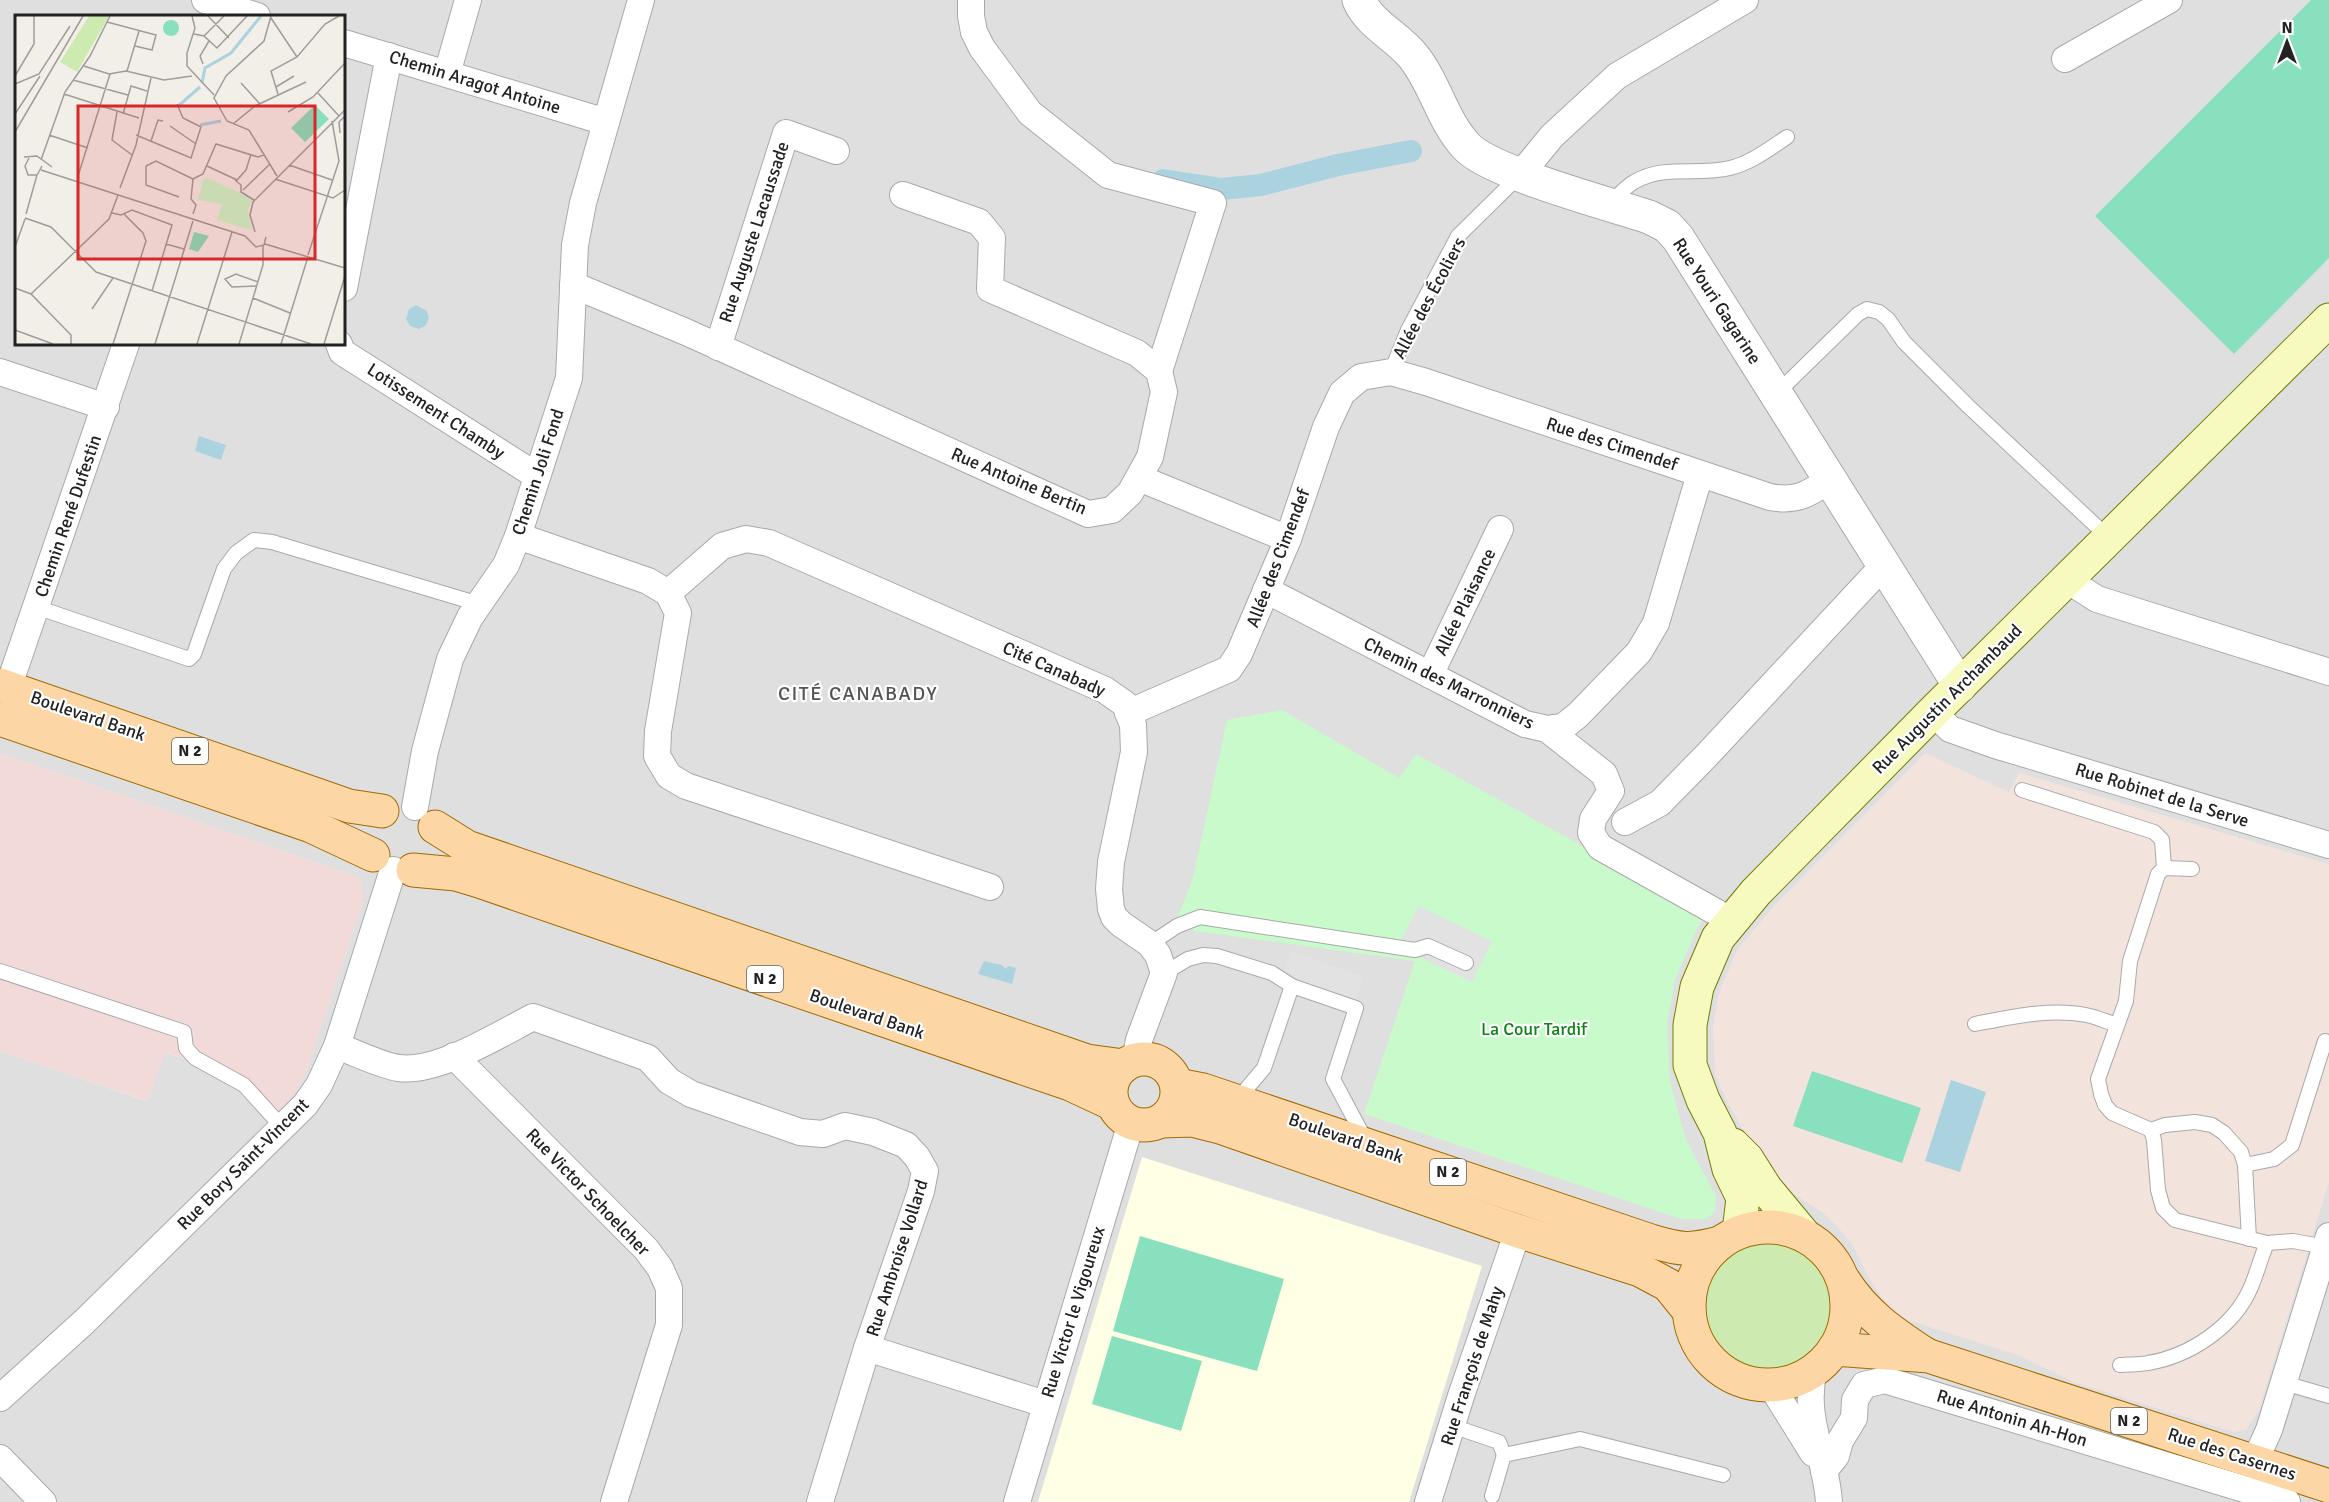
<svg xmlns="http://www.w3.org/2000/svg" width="2329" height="1502" viewBox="0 0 2329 1502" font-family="Signika,sans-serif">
	<rect width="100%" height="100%" fill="#f2efe9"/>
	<!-- residential -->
	<path fill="#e0dfdf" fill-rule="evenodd" d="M0,0H2329V1502H0V1051L147,1101L164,1052L185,1059L306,1072L363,902V887L358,877L0,753ZM16,16H344V344H16Z"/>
	<!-- commercial -->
	<path fill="#f2dad9" d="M0,753L358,877L363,887V902L306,1072L295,1093L270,1119L246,1093L185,1059L165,1052L148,1101L0,1051Z"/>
	<!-- education -->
	<path fill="#ffffe5" d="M1142,1157L1482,1266L1409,1502H1038Z"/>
	<!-- military -->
	<path fill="#f3e3dd" d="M1925,753L2009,792L2019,773L2329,864V1182L2259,1410L2246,1430L2233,1432L2076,1383L2018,1355L1908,1320L1898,1314L1886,1304L1867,1275L1854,1247L1837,1226L1823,1213L1792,1193L1772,1173L1748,1138L1728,1103L1715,1075L1713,1027L1719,993L1737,950L1773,907Z"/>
	<!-- grass -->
	<circle fill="#cdebb0" cx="1771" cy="1304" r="66"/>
	<!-- park -->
	<path fill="#c8facc" d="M1282,710L1399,778L1416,754L1707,915L1698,926L1675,980L1667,1024L1670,1082L1686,1140L1716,1196L1715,1211L1707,1219H1681L1364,1114L1415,961L1195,931L1177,919L1193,878L1227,720Z"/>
	<!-- pitch -->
	<g fill="#88e0be">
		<path d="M2311,0H2329V258L2234,354L2095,216Z"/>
		<path d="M1812,1071L1921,1108L1902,1163L1793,1126Z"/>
		<path d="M1140,1236L1284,1279L1257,1371L1113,1331Z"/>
		<path d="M1112,1336L1202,1361L1181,1431L1092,1404Z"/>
	</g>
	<!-- parking -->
	<g fill="#e2e2e2">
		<path d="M1418,906L1492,941L1472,982L1398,947Z"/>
		<path d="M1291,951L1364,977L1351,1013L1278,987Z"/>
	</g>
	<!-- water -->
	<g fill="#aad3df">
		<path d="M416,305L427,311L429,318L426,325L419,329L410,326L406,319L409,309Z"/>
		<path d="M199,436L226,445L221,460L195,451Z"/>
		<path d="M984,961L1002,965L1006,969L1008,966L1016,968L1012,984L978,974Z"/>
		<path d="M1951,1080L1986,1092L1960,1172L1925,1161Z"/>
	</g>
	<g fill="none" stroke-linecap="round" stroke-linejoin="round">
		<!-- canal -->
		<path stroke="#aad3df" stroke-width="22" d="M1163,180L1222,189L1261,185L1338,165L1411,151"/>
		<!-- service casing -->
		<g stroke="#a9a9a9" stroke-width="16">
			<g id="service">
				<path d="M1610,204C1617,197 1625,187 1634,182C1664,164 1698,176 1730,168C1751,163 1769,149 1787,137"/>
				<path d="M1391,372L1408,330L1458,236L1519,176"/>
				<path d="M1776,394L1858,314L1867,309L1879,312L1888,319L1904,342L1968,406L2109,538"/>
				<path d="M36,607L189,659L194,654L224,569L236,553L254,540L272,542L479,604"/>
				<path d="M2022,790L2154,832L2162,840L2164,868"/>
				<path d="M2192,869L2164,868L2158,874L2130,961L2126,1001L2098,1079L2101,1094L2105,1105L2112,1113L2151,1130L2165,1125L2195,1122L2212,1125L2224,1133L2241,1152L2245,1165L2249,1239"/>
				<path d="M1150,944L1177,926L1200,917L1415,950L1428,946L1466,963"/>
				<path d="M0,971L184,1032L186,1048L195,1058L244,1085L283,1128"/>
				<path d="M1164,973L1188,959L1203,955L1217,956L1272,973L1292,986"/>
				<path d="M1975,1024C2011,1017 2050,1008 2086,1015C2097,1017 2107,1022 2117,1025"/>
				<path d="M1237,1100L1264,1068L1292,986L1356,1008L1333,1079L1366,1141"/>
				<path d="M2151,1130L2154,1140L2158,1190L2163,1208L2175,1220L2267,1243L2293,1241L2326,1247"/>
				<path d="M2245,1165L2274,1159L2292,1145L2325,1041"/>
				<path d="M2120,1365C2129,1364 2139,1365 2148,1363C2190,1356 2234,1327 2251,1287C2257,1273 2261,1257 2267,1243"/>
				<path d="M2284,1383L2329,1396"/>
				<path d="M1452,1426L1499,1442L1504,1455L1580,1439L1723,1475"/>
				<path d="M1492,1496L1504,1455"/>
			</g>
		</g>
		<!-- minor casing -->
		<g stroke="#a9a9a9" stroke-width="28">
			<g id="minor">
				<path d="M205,0L257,16"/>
				<path d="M971,0V16L974,32L982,48L1030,113L1108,175L1213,203L1159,371"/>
				<path d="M344,43L606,122"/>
				<path d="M2065,59L2169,0"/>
				<path d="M447,74L468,0"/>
				<path d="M1520,175L1552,136L1617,76L1745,0"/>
				<path d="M573,285L686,332L1088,514L1112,510L1130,493L1150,457L1164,392L1159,371L1137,353L990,289L992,238L979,222L903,195"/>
				<path d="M344,288L389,56"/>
				<path d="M339,344L342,352L537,476"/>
				<path d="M718,347L786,133L836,151"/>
				<path d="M0,372L106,407"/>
				<path d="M1139,478L1288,539"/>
				<path d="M518,536L648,581L668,593L678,613L658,731L657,756L669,776L686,786L990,887"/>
				<path d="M2067,580L2097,599L2329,672"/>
				<path d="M1266,590L1525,724L1547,729L1563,727L1578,715L1639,652L1656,623L1700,474"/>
				<path d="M668,593L722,546L746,539L769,543L1105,690L1125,704L1133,725L1134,752L1111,862L1109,889L1111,909L1114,917L1121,924L1150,944L1158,955L1164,973L1139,1040L1135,1060"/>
				<path d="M1430,675L1500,529"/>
				<path d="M8,688L126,344"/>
				<path d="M1933,712L1950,729L1995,745L2329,845"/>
				<path d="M1128,713L1229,669L1239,654L1288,539L1326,427L1342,393L1361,377L1391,372L1426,382L1770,497C1797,502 1808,494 1830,480"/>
				<path d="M1547,729L1604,774L1611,791L1593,819L1591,833L1600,847L1732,921"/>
				<path d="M415,807L425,751L450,659L470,617L506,565L518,536L569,378L575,245L583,203L641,0"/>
				<path d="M1625,822L1660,803L1707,755L1883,566"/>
				<path d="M337,1046C354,1052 382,1066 399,1068C438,1073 498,1035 533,1017L648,1058L669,1081L691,1094L800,1132L823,1134L845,1126L873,1132L906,1145L917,1157L925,1171L921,1191L867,1348L820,1502"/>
				<path d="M454,1056L646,1249L660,1268L669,1288V1325L614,1502"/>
				<path d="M867,1348L1045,1404"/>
				<path d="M1814,1370C1802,1417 1826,1456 1829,1502"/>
				<path d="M1770,1384L1813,1453"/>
				<path d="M0,1398L84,1322L305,1105L319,1085L337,1046L393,870"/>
				<path d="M0,1458L43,1502"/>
				<path d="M2255,1461L2269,1430L2329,1236"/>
				<path d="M1824,1471L1836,1456L1840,1441L1854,1418L1855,1400L1864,1385L1885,1380L2287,1502"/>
				<path d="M1017,1502L1131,1123"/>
				<path d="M1428,1502L1461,1396L1518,1231"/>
			</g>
		</g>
		<!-- tertiary casing -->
		<g stroke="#a9a9a9" stroke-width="35">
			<path id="tertiary" d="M1359,0C1369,24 1397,36 1413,56C1435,83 1442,120 1466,146C1489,172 1610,204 1649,217L1667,226L1678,238L1960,686"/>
		</g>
		<!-- secondary casing -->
		<g stroke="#707d05" stroke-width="35">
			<g id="secondary">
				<path d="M1733,1145L1747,1159L1766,1189L1805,1236"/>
				<path d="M1739,1232L1743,1198L1729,1169L1720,1133L1703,1100L1690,1065V1025L1697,987L1718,938L1756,892L1933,712L2329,320"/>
			</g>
		</g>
		<!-- primary casing -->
		<g stroke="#a06b00" stroke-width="35">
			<g id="primary">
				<path d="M0,685L349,806L382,811"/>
				<path d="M0,719L311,826L373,855"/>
				<path d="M435,827L467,847L1087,1061L1124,1066"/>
				<path d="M413,870L456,874L479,881L1070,1084L1113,1104"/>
				<circle cx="1144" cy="1092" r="33"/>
				<path d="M1177,1085L1203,1090L1651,1241C1681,1250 1690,1251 1720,1243"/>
				<path d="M1162,1121L1192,1120L1220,1127L1518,1231L1640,1270L1668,1285L1689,1311"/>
				<circle cx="1768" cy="1306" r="79"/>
				<path d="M1844,1281C1865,1314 1893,1333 1925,1354"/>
				<path d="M1834,1349L1929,1356L2329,1486"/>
			</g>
		</g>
		<!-- service -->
		<use href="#service" stroke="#fff" stroke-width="14"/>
		<!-- minor -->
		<use href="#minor" stroke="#fff" stroke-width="26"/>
		<!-- tertiary -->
		<use href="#tertiary" stroke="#fff" stroke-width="33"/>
		<!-- secondary -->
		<use href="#secondary" stroke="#f7fabf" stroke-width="33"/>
		<!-- primary -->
		<use href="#primary" stroke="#fcd6a4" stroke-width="33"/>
	</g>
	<g text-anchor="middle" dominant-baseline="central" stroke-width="4.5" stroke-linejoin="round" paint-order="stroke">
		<!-- shield labels -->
		<g fill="#fff" stroke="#646464" stroke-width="1.5">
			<rect x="172" y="738" width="36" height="26" rx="4.5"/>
			<rect x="747" y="966" width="36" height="26" rx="4.5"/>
			<rect x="1430" y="1159" width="36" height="26" rx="4.5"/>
			<rect x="2111" y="1408" width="36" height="26" rx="4.5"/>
		</g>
		<g font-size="16" font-weight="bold" fill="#222">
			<text x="190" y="751">N 2</text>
			<text x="765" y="979">N 2</text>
			<text x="1448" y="1172">N 2</text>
			<text x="2129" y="1421">N 2</text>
		</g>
		<!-- street labels -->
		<g font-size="18" fill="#222" stroke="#fff">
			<text transform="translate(475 82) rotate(17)">Chemin Aragot Antoine</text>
			<text transform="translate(754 232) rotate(-72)">Rue Auguste Lacaussade</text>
			<text transform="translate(1429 298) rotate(-62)">Allée des Écoliers</text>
			<text transform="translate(1717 301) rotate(57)">Rue Youri Gagarine</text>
			<text transform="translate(436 411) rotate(33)">Lotissement Chamby</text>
			<text transform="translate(1612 444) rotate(18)">Rue des Cimendef</text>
			<text transform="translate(538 472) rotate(-72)">Chemin Joli Fond</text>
			<text transform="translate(1019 481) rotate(23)">Rue Antoine Bertin</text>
			<text transform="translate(68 516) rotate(-71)">Chemin René Dufestin</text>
			<text transform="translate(1278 558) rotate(-69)">Allée des Cimendef</text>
			<text transform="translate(1465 602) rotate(-64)">Allée Plaisance</text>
			<text transform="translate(1054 669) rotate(24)">Cité Canabady</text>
			<text transform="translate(1449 683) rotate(26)">Chemin des Marronniers</text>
			<text transform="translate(1947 699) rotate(-45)">Rue Augustin Archambaud</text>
			<text transform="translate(88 716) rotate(19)">Boulevard Bank</text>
			<text transform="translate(2162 795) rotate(17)">Rue Robinet de la Serve</text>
			<text transform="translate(867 1014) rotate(19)">Boulevard Bank</text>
			<text transform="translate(1346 1138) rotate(19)">Boulevard Bank</text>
			<text transform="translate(243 1164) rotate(-45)">Rue Bory Saint-Vincent</text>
			<text transform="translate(588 1192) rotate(46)">Rue Victor Schoelcher</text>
			<text transform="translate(897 1258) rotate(-72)">Rue Ambroise Vollard</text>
			<text transform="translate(1073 1312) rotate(-73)">Rue Victor le Vigoureux</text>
			<text transform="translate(1472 1366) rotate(-72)">Rue François de Mahy</text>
			<text transform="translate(2012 1418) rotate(17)">Rue Antonin Ah-Hon</text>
			<text transform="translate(2232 1454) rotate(18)">Rue des Casernes</text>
		</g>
		<!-- park labels -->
		<g font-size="18" fill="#0c8416" stroke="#fff">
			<text x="1534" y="1029">La Cour Tardif</text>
		</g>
		<!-- neighbourhood labels -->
		<g font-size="20" letter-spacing="1.5" fill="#555" stroke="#fff">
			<text x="858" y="693">CITÉ CANABADY</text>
		</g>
	</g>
	<!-- overview -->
	<g transform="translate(15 15)">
		<rect width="330" height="330" fill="#f2efe9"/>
		<path d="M74,1H94L62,57L45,47Z" fill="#cdebb0"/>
		<path d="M193,163L237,184L233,195L237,215L202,205L207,189L183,185L188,164Z" fill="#c8facc"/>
		<path d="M148 13a8 8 0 1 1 16 0a8 8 0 1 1-16 0ZM300,90L314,104L290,127L276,113ZM179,217L194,221L183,237L174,234Z" fill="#88e0be"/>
		<path fill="none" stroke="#aad3df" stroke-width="3" d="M187,68L190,53L216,38L246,1M162,92L185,72M185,110L206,106"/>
		<path fill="none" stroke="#9f9d99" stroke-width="1.5" d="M177,1L180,13L172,38V51L199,80M193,1L214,23M256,1L249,26L211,61L199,83L212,106L234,115L262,161M256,3L282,42M92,7L141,20L137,35L120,31M179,19L189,21L202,33L232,1M189,21L209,1M188,49L185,41L194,26M69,51L94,59L111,56L149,65L177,61M112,56L124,16M0,61L19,29V1M58,65L113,80M226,68L245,89M0,69L24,59L55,11M261,72L279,61M303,78L324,101M49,79L124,103M263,79L256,56L282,42L310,9L324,1M102,97L97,125L117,140M273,97L298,82L330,48M0,99L25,61M108,99L116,71L132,76M218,109L240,91L291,67M155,111L181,129M0,117L68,1M325,118L324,107L330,101M34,120L73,133M121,120L176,143L186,112L168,103L162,89M136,126L143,105L148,106M9,142L22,141L37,152M14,143L10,151L13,160H22L27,151M26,145L50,77L75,41L95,1M274,150L317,165M131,151V170L164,182M131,151L141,146L178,164M192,151L222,165L231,155L236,139M26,155L230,221L241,232L249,230L251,222M63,161L95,59M178,164L188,159L201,129L243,142L249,140M178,164L176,184L181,190L178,199M260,164L318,183L330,175M220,165L226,170V177L239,185M105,173L121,130L136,63M228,175L255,149M97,198L106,200L117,195L157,210L137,276M11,199L22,160M10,203L36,212L81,257L296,329M240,217L235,200L238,187L330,95M151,229L169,234M250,229L330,253M0,232L10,204M293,240L324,146L317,106M242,271L217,272L210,264L221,259L243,267M0,273L16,279L56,320V329M16,279L94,204L103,180M238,283L275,298M77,294L98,263M0,315L38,329M98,329L131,226L128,218L109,199M140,329L178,206M182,329L217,217M224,329L248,250V231M266,329L292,245M309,329L330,261"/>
		<path fill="#d62828" fill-opacity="0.15" stroke="#d62828" stroke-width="3" d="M63,91H300V244H63Z"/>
		<rect width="330" height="330" fill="none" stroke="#222" stroke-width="3"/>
	</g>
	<!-- north arrow -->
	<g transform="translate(2287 42)" stroke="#ffffff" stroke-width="4.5" paint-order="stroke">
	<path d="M0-4.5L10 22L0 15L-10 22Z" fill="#222222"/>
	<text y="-9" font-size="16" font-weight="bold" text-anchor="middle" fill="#222222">N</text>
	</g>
</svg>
